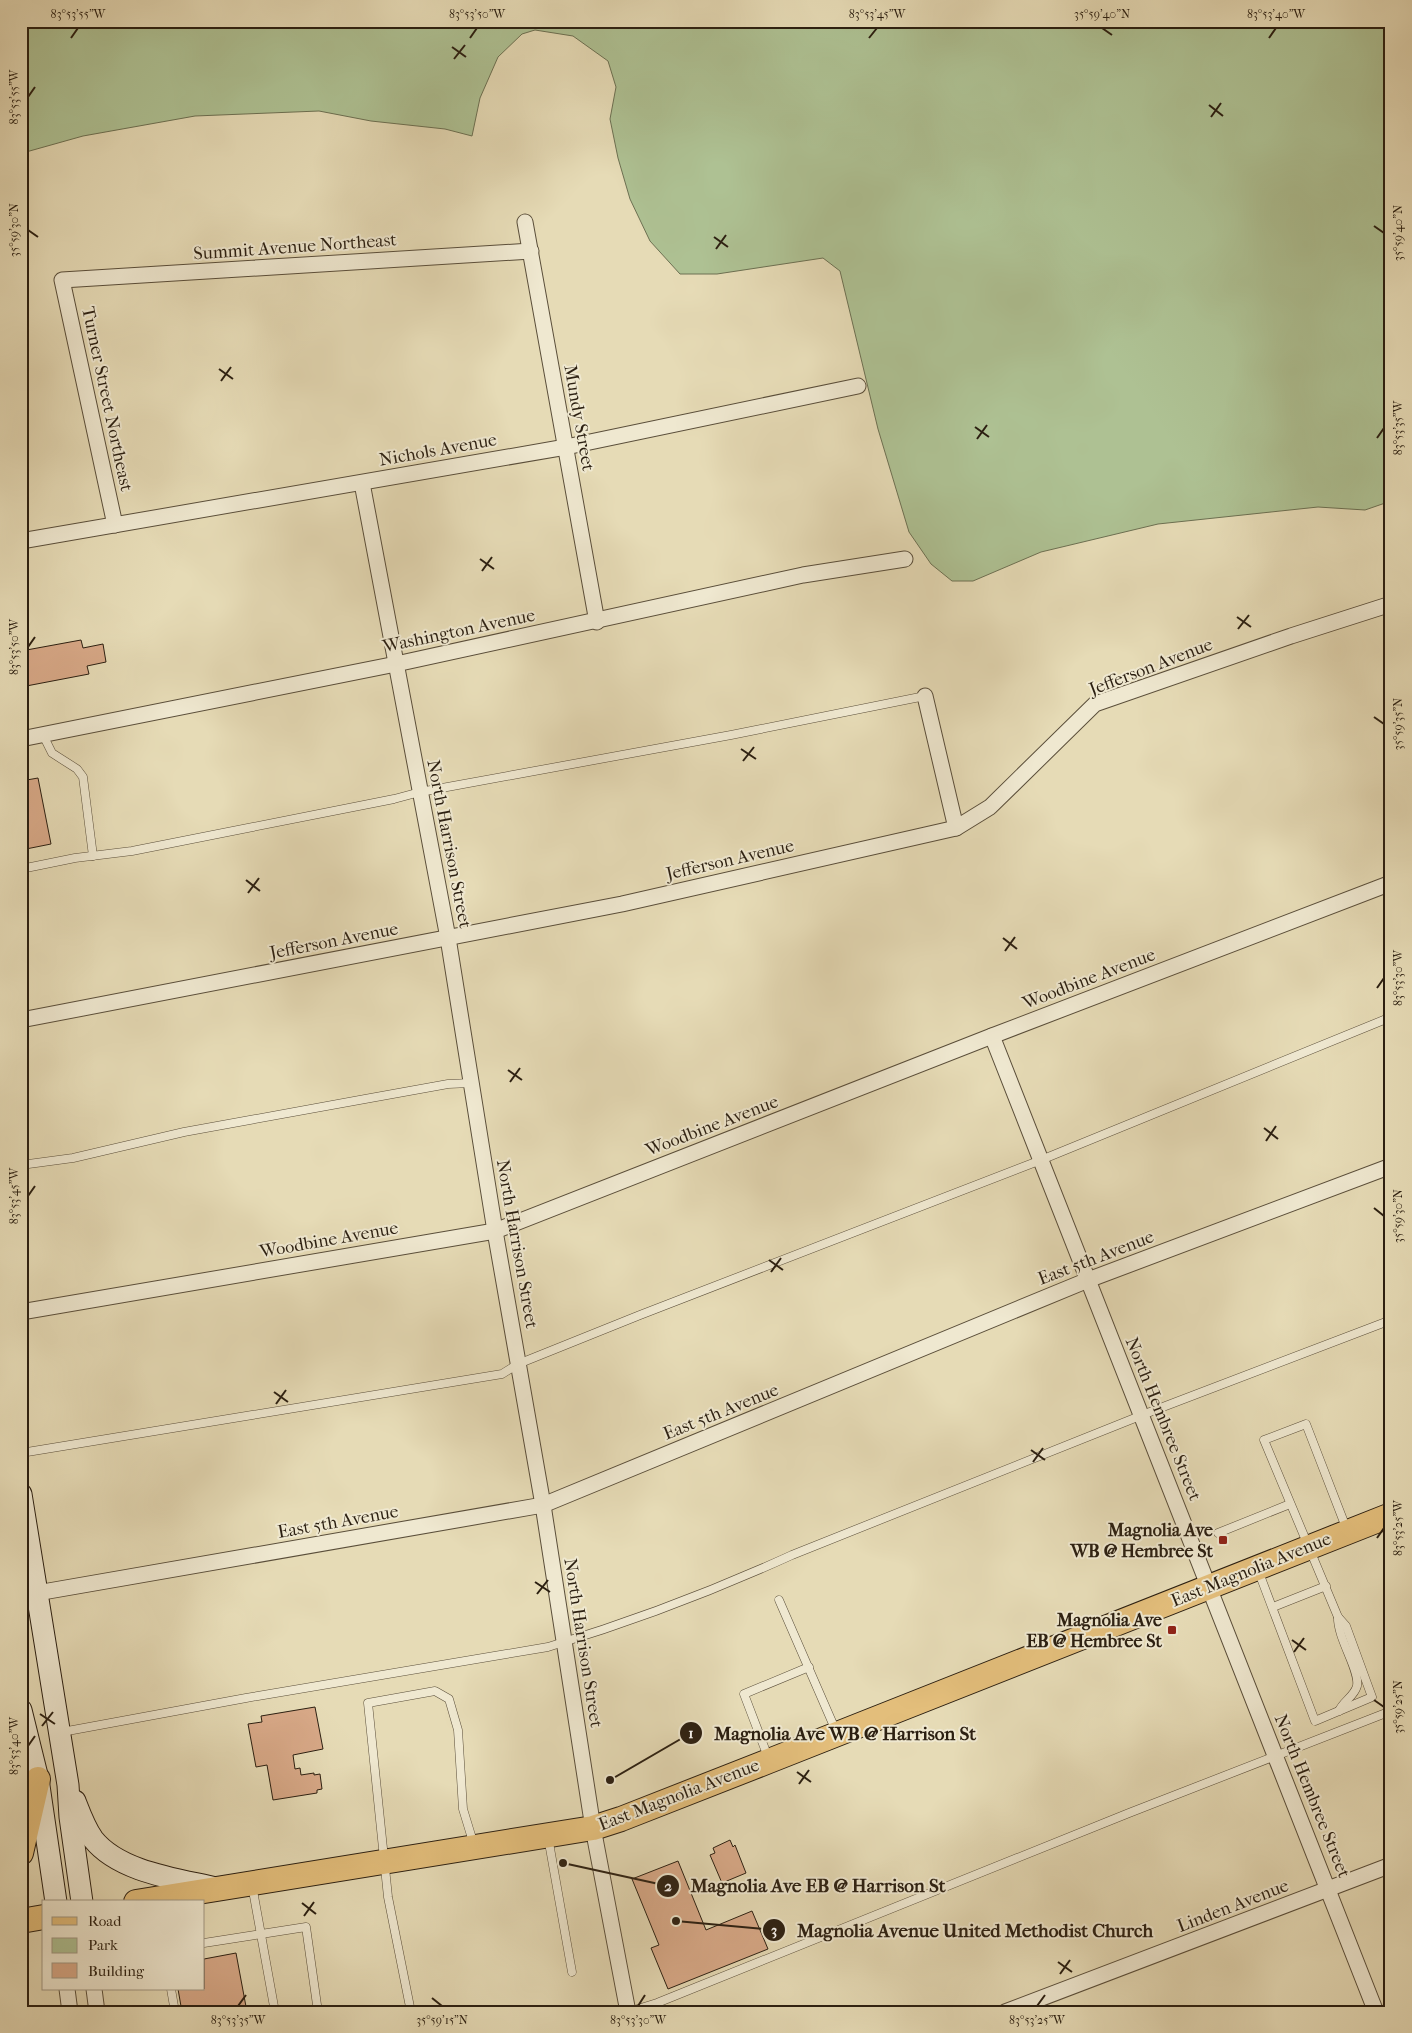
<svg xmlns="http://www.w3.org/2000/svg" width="1412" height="2033" viewBox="0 0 1412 2033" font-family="'IM FELL French Canon',serif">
	<rect width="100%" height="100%" fill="#e6dbb6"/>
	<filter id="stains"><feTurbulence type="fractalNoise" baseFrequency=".004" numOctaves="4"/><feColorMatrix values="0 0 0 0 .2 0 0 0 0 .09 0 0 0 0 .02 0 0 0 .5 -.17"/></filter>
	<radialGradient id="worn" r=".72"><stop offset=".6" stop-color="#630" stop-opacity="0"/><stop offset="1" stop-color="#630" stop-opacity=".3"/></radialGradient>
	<!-- green -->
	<path fill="#aec193" stroke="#6c7052" d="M21,21H1391V501L1365,510L1318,507L1158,524L1041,552L973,581H952L931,564L909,532L878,429L840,271L823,258L717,274H680L650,241L630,199L618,158L610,119L616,87L608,61L573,36L535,30L522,34L498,57L480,98L472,136L445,129L371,121L319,111L195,116L83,136L26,152L21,156Z"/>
	<!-- building -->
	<g fill="#d8a988" stroke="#2b1f11">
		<path d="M81,640L83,648L103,644L106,662L87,666L89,674L21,687V651Z"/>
		<path d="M38,778L51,844L21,850V781Z"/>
		<path d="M315,1707L323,1749L293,1755L295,1769L300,1768L301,1775L314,1773V1775L320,1774L322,1789L317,1790V1793L273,1800L267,1765L256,1767L248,1724L262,1722L261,1716Z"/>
		<path d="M730,1840L733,1847L735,1845L746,1873L722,1883L710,1855L715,1853L713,1848Z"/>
		<path d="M678,1861L706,1930L752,1911L768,1949L668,1989L651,1948L659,1945L632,1879Z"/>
		<path d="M236,1953L247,2012H182L178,1989H204V1959Z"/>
	</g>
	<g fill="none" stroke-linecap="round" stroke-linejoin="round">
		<!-- service casing -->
		<g stroke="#5a4e3a" stroke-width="9">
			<g id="service">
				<path d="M43,735L52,753L77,769L83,777L93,856"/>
				<path d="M21,869L75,858L132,851L394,799L420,792L731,735L925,696"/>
				<path d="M21,1165L73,1158L184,1132L365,1099L448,1084L471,1083"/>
				<path d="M21,1453L502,1374L518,1364L640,1315L1041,1160L1391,1017"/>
				<path d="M1218,1533L1290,1504"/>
				<path d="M1258,1570L1315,1721L1372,1697L1346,1626L1338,1617L1264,1440L1306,1424L1347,1530"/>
				<path d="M779,1600L836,1731"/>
				<path d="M1273,1607L1326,1586"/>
				<path d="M1338,1617C1337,1638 1360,1670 1357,1686C1354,1697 1343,1701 1339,1711"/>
				<path d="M62,1732L246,1698L548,1647C631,1622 713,1591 792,1555L1155,1410L1391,1320"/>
				<path d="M768,1757L744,1694L809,1667"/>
				<path d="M548,1837L572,1972"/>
				<path d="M252,1885L275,2012"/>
				<path d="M204,1943L306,1927L318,2012"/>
				<path d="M171,1989L175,2012"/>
				<path d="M411,2012L388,1897L368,1703L435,1691L449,1699L458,1730L463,1809L474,1845"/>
				<path d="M628,2012L657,2003L1129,1813L1391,1711"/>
				<path d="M1387,2012L1391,2010"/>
			</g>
		</g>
		<!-- minor casing -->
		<g stroke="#5a4e3a" stroke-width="17">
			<g id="minor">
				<path d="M525,222L597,622"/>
				<path d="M362,483L448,938L495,1231L543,1505L593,1828L628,2012"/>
				<path d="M115,525L62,280L531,251"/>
				<path d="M21,541L566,447L858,386"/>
				<path d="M925,696L956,828"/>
				<path d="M21,739L396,664L803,575L905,559"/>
				<path d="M21,1020L622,904L956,828L990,807L1095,704L1291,636L1391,604"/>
				<path d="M992,1036L1376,2012"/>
				<path d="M21,1312L495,1231L992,1036L1391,883"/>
				<path d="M37,1593L543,1505L1088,1280L1391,1166"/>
				<path d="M67,1989L70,2012"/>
				<path d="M94,1989L97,2012"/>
				<path d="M1005,2012L1391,1865"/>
			</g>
		</g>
		<!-- secondary casing -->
		<g stroke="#2b1f11" stroke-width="23">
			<g id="secondary">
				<path d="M21,1494L68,1785L70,1817L82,1902"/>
				<path d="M21,1710L38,1779L56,1902"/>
				<path d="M75,1801C80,1814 85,1828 93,1839C119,1872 177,1879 216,1888"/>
			</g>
		</g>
		<!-- primary casing -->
		<g stroke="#2b1f11" stroke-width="26">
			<g id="primary">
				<path d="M21,1853L38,1779"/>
				<path d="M136,1902L593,1828L621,1819L769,1761L1391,1515"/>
				<path d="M21,1921L44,1917"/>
			</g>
		</g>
		<!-- service -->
		<use href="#service" stroke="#efe8d0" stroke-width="8"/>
		<!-- minor -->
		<use href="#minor" stroke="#efe8d0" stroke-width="15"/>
		<!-- secondary -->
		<use href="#secondary" stroke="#efe8d0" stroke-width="21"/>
		<!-- primary -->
		<use href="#primary" stroke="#e3be7b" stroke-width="24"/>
	</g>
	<!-- ticks -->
	<path fill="none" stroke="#2b1f11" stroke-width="2" d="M1102,28L1112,35M71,38L78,28M470,38L477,28M869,38L877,28M1269,38L1276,28M452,47L466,57M454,59L465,45M28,97L35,87M1209,105L1223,116M1211,117L1221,103M1374,226L1384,233M28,230L38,237M714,237L728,247M716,249L726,235M219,369L233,379M221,381L231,367M975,427L989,437M1377,438L1384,428M977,439L987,425M480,559L494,569M482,571L492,557M1237,617L1251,627M1238,629L1249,615M28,647L35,637M1374,717L1384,724M741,749L756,759M743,761L754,747M246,880L260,891M248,893L259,878M1003,938L1017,949M1005,951L1015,937M1377,988L1384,978M508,1070L522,1080M510,1082L520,1068M1264,1128L1278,1139M1266,1141L1276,1126M28,1196L35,1186M1374,1208L1384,1216M769,1260L783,1270M771,1272L781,1258M274,1392L288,1402M276,1404L286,1390M1031,1450L1045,1460M1033,1462L1043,1448M1377,1538L1384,1528M535,1582L550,1592M537,1594L548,1580M1292,1640L1306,1650M1294,1652L1304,1638M1374,1700L1384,1707M40,1714L55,1724M42,1726L53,1712M28,1746L35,1736M797,1772L811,1782M799,1784L809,1770M302,1903L316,1914M304,1916L314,1902M1058,1962L1072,1972M1060,1974L1070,1960M432,1998L442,2006M238,2006L246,1995M638,2006L645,1995M1037,2006L1045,1995"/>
	<!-- markers -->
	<g fill="#8f2418" stroke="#efe8d0" stroke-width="2">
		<rect x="1218" y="1535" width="10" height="10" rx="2.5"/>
		<rect x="1167" y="1625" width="10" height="10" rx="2.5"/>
	</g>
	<g text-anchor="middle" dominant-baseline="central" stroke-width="4" stroke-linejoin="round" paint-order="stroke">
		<!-- street labels -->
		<g font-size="18" fill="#2b1f11" stroke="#efe8d0">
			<text transform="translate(295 247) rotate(-4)">Summit Avenue Northeast</text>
			<text transform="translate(107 399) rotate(78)">Turner Street Northeast</text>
			<text transform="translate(579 418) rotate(80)">Mundy Street</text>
			<text transform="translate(438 450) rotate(-10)">Nichols Avenue</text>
			<text transform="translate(459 631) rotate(-12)">Washington Avenue</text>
			<text transform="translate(1151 667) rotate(-21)">Jefferson Avenue</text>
			<text transform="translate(449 844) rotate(79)">North Harrison Street</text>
			<text transform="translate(730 860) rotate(-13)">Jefferson Avenue</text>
			<text transform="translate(334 941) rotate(-11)">Jefferson Avenue</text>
			<text transform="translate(1089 979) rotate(-21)">Woodbine Avenue</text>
			<text transform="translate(712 1126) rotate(-21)">Woodbine Avenue</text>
			<text transform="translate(329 1240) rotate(-10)">Woodbine Avenue</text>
			<text transform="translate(517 1244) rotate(80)">North Harrison Street</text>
			<text transform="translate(1096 1258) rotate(-21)">East 5th Avenue</text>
			<text transform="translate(721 1412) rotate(-22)">East 5th Avenue</text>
			<text transform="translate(1163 1419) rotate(68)">North Hembree Street</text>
			<text transform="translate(338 1522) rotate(-10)">East 5th Avenue</text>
			<text transform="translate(1251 1570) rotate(-22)">East Magnolia Avenue</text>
			<text transform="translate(583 1643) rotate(81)">North Harrison Street</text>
			<text transform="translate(679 1795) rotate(-21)">East Magnolia Avenue</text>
			<text transform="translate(1312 1796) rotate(68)">North Hembree Street</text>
			<text transform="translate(1233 1906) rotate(-21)">Linden Avenue</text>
		</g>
		<!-- poi labels -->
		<g font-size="18" font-weight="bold" fill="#2b1f11" stroke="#efe8d0" text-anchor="end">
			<text x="1213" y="1530">Magnolia Ave<tspan x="1213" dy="21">WB @ Hembree St</tspan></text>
			<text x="1162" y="1620">Magnolia Ave<tspan x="1162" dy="21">EB @ Hembree St</tspan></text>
		</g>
	</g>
	<!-- callouts -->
	<path fill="none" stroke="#2b1f11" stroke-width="2" d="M610 1780L691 1733M563 1863L668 1886M676 1921L774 1930"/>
	<g fill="#2b1f11" stroke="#efe8d0" stroke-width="2">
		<circle cx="610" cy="1780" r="5"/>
		<circle cx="563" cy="1863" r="5"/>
		<circle cx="676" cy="1921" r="5"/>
		<circle cx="691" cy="1733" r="12"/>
		<circle cx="668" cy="1886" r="12"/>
		<circle cx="774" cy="1930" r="12"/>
	</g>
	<g font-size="15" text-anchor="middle" font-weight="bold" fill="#fff">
		<text x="691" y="1738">1</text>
		<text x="668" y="1891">2</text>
		<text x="774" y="1935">3</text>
	</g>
	<g font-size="19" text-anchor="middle" font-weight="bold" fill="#2b1f11" stroke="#efe8d0" stroke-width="4" stroke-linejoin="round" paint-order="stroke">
		<text x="845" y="1740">Magnolia Ave WB @ Harrison St</text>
		<text x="818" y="1892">Magnolia Ave EB @ Harrison St</text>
		<text x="975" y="1937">Magnolia Avenue United Methodist Church</text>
	</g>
	<!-- margin -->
	<rect width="1412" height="2033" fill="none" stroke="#e6dbb6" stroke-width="55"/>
	<!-- legend -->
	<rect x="42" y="1900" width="162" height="90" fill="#efe8d0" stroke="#a19884"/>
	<rect x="52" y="1917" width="25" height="8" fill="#e3be7b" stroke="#a19884"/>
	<text x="88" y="1926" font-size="15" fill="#2b1f11">Road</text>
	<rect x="52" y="1938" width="25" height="15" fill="#aec193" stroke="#a19884"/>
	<text x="88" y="1950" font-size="15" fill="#2b1f11">Park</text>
	<rect x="52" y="1963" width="25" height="15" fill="#d8a988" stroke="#a19884"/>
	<text x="88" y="1976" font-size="15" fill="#2b1f11">Building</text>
	<rect x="28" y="28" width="1356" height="1978" fill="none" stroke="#2b1f11" stroke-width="2"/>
	<g font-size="12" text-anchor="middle" fill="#2b1f11">
		<text x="78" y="18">83°53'55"W</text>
		<text x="477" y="18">83°53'50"W</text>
		<text x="877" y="18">83°53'45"W</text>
		<text x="1102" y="18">35°59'40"N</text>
		<text x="1276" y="18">83°53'40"W</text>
		<text transform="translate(14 97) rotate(-90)" y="4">83°53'55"W</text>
		<text transform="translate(14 230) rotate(-90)" y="4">35°59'30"N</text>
		<text transform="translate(1398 233) rotate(-90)" y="4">35°59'40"N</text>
		<text transform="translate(1398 428) rotate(-90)" y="4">83°53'35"W</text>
		<text transform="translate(14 647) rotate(-90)" y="4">83°53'50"W</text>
		<text transform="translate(1398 724) rotate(-90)" y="4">35°59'35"N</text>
		<text transform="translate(1398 978) rotate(-90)" y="4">83°53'30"W</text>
		<text transform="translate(14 1196) rotate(-90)" y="4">83°53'45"W</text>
		<text transform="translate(1398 1216) rotate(-90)" y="4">35°59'30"N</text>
		<text transform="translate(1398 1528) rotate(-90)" y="4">83°53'25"W</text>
		<text transform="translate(1398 1707) rotate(-90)" y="4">35°59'25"N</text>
		<text transform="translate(14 1746) rotate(-90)" y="4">83°53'40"W</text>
		<text x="238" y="2024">83°53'35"W</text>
		<text x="442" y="2024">35°59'15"N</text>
		<text x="638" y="2024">83°53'30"W</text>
		<text x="1037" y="2024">83°53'25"W</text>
	</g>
	<rect width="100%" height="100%" filter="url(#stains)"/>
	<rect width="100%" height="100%" fill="url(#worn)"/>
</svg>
